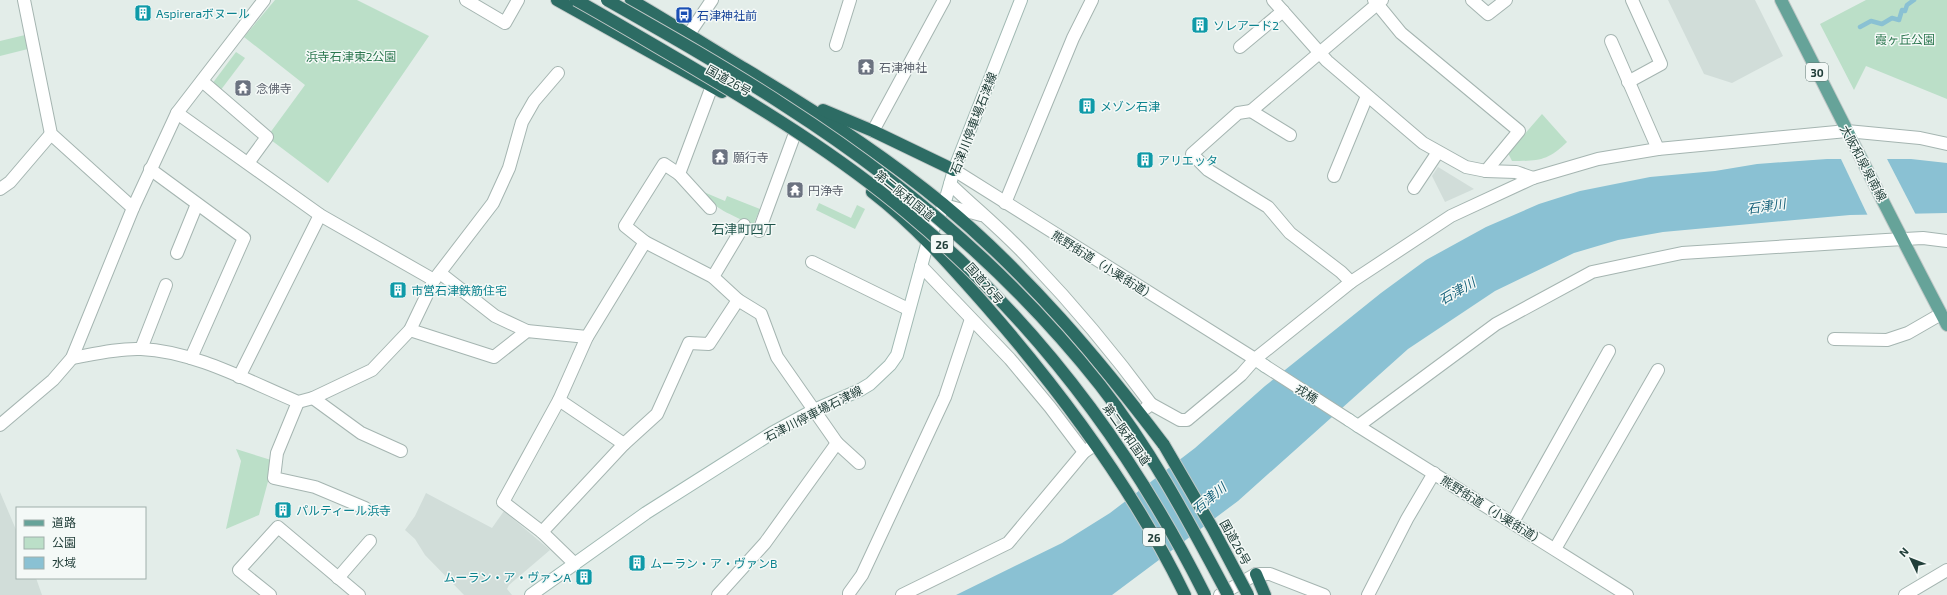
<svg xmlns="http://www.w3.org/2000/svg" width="1947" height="595" viewBox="0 0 1947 595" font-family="'Exo 2','Noto Sans JP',sans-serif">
	<rect width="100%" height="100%" fill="#e3ede9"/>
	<!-- built -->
	<g fill="#d1ddd9">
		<path d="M1668,0H1755L1783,56L1732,83L1704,74Z"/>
		<path d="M1438,167L1474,189L1445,202L1432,176Z"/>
		<path d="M0,492L17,532V578H36L42,595H0Z"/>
		<path d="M426,493L492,528L504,511L550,550L509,585L507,589L512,595H464L425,555L415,539L405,530L415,516Z"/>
	</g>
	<!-- green -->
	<g fill="#bbdfc8">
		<path d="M275,0H357L429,36L328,183L267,137L305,85L244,37Z"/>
		<path d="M1866,0H1947V99L1866,66L1854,90L1820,24Z"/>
		<path d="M25,35L28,49L0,56V41Z"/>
		<path d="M236,52L245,58L220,91L212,84Z"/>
		<path d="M1542,114L1567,142C1548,161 1538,161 1512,161L1508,153Z"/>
		<path d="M699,190L725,201L727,196L760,209L754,223L753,225C730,214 716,210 699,190Z"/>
		<path d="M819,203L851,218L857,205L865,209L855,229L816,210Z"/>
		<path d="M236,449L271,460L270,474L259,515L226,529L241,461Z"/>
	</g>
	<!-- water -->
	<path fill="#8ac1d3" d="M1827,159H1911L1947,163V213L1850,215L1663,232L1618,240L1574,253L1495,291L1408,349L1238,501L1112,595H956L1062,543L1110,513L1195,448L1265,386L1381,293L1426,260L1486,227L1539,204L1580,191L1650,177L1715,171L1757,164Z"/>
	<!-- pier -->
	<path fill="#e3ede9" d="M1840,157H1886L1916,215L1868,216Z"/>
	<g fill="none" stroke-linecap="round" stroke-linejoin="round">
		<!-- stream -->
		<path stroke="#8ac1d3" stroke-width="4.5" d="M1860,27L1871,21L1882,24L1892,18L1899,20L1902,10L1905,11L1907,5L1914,0"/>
		<!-- street-tunnel -->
		<path stroke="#bccac6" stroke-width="12" stroke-dasharray="12 6" stroke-linecap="butt" d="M1090,448L1146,408"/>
		<!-- street casing -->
		<g stroke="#a5b5b1" stroke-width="14">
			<g id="street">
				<path d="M24,0L51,134L133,208"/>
				<path d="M466,0L505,23L518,0"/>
				<path d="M1273,0L1327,61L1423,143L1466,167L1486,171L1516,172L1533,178"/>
				<path d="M1374,0L1401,33L1519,131L1486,171"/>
				<path d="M1472,0L1488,14L1506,0"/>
				<path d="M689,34L712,0"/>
				<path d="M1611,41L1658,149"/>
				<path d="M836,45L850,0"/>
				<path d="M1240,47L1283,11"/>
				<path d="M202,81L267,137L248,163"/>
				<path d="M1628,82L1661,64L1632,0"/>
				<path d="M1251,111L1238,113L1192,154L1208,170L1268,207L1290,233L1341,272L1351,282"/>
				<path d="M177,113L320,215L434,280"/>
				<path d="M873,131L944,0"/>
				<path d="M1290,135L1251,111L1382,0"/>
				<path d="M150,169L244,238L191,358"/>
				<path d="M954,170L1255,359"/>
				<path d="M679,174L712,86"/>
				<path d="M1334,176L1367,96"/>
				<path d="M950,184C977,210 1007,234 1032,262C1075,307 1114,354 1151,404"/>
				<path d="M1414,188L1438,152"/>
				<path d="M0,189L10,182L51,134"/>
				<path d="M1005,203L1073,38L1092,0"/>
				<path d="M944,205L981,215"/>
				<path d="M759,231L794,136"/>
				<path d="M645,242L713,277L738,300"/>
				<path d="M177,253L197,204"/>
				<path d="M812,262L908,309"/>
				<path d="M921,266L1010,359L1050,407L1084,452"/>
				<path d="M440,273L495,316L527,331"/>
				<path d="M713,277L744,225"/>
				<path d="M410,330L494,357L527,331L587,337"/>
				<path d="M1834,339L1887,340L1908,333L1941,314"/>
				<path d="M141,349L166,285"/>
				<path d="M72,358C94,354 118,348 141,349C194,351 250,382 298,402L313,398L372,370L410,330L434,280L493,203L509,168L522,122L534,101L558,73"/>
				<path d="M1265,366L1349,420"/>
				<path d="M239,377L320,215"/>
				<path d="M313,398L361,433L401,451"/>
				<path d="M559,400L624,444"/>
				<path d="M298,402L277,453L274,478L315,487L365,508"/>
				<path d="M1146,408L1151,404L1180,420H1187L1241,375L1255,359L1351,282L1451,216L1533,178L1598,159L1658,149L1847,131L1920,138L1947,144"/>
				<path d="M0,425L53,380L72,358L133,208L177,113L264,0"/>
				<path d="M1513,522L1609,351"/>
				<path d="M542,532L624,444L657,414L689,343L709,344L738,300L761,314L777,357L837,443"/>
				<path d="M1555,549L1658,370"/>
				<path d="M575,564L542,532L503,502L559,400L587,337L645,242L625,226L664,164L679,174L710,208"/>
				<path d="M338,578L370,541"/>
				<path d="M270,595L239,570L278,527L359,595"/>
				<path d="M718,595L765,543L837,443L859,463"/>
				<path d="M849,595V593L862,575L945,397L971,319"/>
				<path d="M902,595L1008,543L1084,452L1090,448"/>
				<path d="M1220,595L1256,574H1270L1324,595"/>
				<path d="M1368,595L1407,519L1434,473"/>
				<path d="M1627,595L1358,426L1496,324L1592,272L1682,253L1886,240L1923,238L1947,241"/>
				<path d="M1905,595L1947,570"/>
			</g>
		</g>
		<!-- secondary casing -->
		<g stroke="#a1b9b3" stroke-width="14">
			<g id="secondary">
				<path d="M1255,359L1265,366"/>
				<path d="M1349,420L1358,426"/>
				<path d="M531,595L646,513L772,433L814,410L860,390L870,384L890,365L897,355L928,241L944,205L954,170L1021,0"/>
			</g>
		</g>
		<!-- primary casing -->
		<g stroke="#c1c9c8" stroke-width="14">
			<path id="primary" d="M1781,0C1836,108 1890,217 1947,325"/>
		</g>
		<!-- highway casing -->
		<g stroke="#c1c9c8" stroke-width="14">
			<g id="highway">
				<path d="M557,0L722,92"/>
				<path d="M631,0C669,22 707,46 745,69C814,110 881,153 943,204C1027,274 1098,358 1164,445"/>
				<path d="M823,110L873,131L954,170"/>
				<path d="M872,192C915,225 951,266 987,307C1063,394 1134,490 1185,595"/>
				<path d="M1256,574L1265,595"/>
			</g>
		</g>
		<!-- street -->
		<use href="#street" stroke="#fff" stroke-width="12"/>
		<!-- secondary -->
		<use href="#secondary" stroke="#fff" stroke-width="12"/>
		<!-- primary -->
		<use href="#primary" stroke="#66a399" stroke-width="12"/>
		<!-- highway -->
		<use href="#highway" stroke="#2d6c64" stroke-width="12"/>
		<!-- highway-bridge casing -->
		<g stroke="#c1c9c8" stroke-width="14" stroke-linecap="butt">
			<g id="highway-bridge">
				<path d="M576,0C612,20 647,41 683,62C761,108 838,155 907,213C1033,318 1132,449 1205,595"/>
				<path d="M607,0C667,34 727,68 785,106C902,181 1013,275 1100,385C1152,451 1189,522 1228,595"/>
				<path d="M1164,445L1213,529L1248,595"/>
			</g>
		</g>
		<!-- highway-bridge -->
		<use href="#highway-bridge" stroke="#2d6c64" stroke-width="12"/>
	</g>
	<!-- icons -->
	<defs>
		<g id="building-square" transform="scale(0.9)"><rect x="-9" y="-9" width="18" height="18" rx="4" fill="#0f9aa8" stroke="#f4f9f7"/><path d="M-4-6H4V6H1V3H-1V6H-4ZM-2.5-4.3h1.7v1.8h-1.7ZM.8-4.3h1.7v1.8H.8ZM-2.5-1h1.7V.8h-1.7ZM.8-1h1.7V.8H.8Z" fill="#fff"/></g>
		<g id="bus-square" transform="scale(0.9)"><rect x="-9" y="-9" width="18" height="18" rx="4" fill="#1a4fb4" stroke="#f4f9f7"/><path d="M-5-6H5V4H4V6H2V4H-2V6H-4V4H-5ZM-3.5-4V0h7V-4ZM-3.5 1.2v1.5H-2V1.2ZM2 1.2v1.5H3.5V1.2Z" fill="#fff"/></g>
		<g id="temple-square" transform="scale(0.9)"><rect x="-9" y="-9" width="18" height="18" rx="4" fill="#6b7280" stroke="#f4f9f7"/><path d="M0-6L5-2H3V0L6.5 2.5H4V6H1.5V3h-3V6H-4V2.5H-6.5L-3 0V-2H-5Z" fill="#fff"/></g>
	</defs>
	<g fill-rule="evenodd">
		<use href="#building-square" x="143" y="13"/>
		<use href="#bus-square" x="684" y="15"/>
		<use href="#building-square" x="1200" y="25"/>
		<use href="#temple-square" x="866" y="67"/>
		<use href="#temple-square" x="243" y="88"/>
		<use href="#building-square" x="1087" y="106"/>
		<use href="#temple-square" x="720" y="157"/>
		<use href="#building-square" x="1145" y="160"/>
		<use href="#temple-square" x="795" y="190"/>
		<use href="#building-square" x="398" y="290"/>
		<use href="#building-square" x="283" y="510"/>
		<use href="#building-square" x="637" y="563"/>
		<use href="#building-square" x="584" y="577"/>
	</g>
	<g text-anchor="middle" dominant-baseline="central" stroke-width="3" stroke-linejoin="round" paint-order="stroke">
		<!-- shield labels -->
		<g fill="#f4f9f7" stroke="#617773" stroke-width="1">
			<rect x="1806" y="63" width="22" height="18" rx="3"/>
			<rect x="931" y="235" width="22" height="18" rx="3"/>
			<rect x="1143" y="528" width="22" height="18" rx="3"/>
		</g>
		<g font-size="11" font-weight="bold" fill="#223f3a">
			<text x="1817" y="72">30</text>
			<text x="942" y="244">26</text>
			<text x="1154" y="537">26</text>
		</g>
		<!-- culture labels -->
		<g font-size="12" fill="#0d838f" stroke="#f4f9f7" text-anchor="start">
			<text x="156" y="13">Aspireraボヌール</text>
			<text x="1213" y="25">ソレアード2</text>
			<text x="1100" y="106">メゾン石津</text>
			<text x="1158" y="160">アリエッタ</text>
			<text x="411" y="290">市営石津鉄筋住宅</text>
			<text x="296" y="510">パルティール浜寺</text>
			<text x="650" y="563">ムーラン・ア・ヴァンB</text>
			<text x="571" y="577" text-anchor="end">ムーラン・ア・ヴァンA</text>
		</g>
		<!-- transit labels -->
		<g font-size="12" fill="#164399" stroke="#f4f9f7" text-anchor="start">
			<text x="697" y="15">石津神社前</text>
		</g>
		<!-- park labels -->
		<g font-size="12" fill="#2b774f" stroke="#f4f9f7">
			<text x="1905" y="39">霞ヶ丘公園</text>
			<text x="351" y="56">浜寺石津東2公園</text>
		</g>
		<!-- worship labels -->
		<g font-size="12" fill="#5b616d" stroke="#f4f9f7" text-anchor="start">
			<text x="879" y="67">石津神社</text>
			<text x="256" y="88">念佛寺</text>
			<text x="733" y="157">願行寺</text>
			<text x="808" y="190">円浄寺</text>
		</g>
		<!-- street labels -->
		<g font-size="12" fill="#223f3a" stroke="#f4f9f7">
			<text transform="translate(729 80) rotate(29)">国道26号</text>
			<text transform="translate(973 123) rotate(-69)">石津川停車場石津線</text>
			<text transform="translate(1864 163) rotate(62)">大阪和泉泉南線</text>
			<text transform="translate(905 195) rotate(39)">第二阪和国道</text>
			<text transform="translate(1104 265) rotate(32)">熊野街道（小栗街道）</text>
			<text transform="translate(985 283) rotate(49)">国道26号</text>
			<text transform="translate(1307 393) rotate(33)">戎橋</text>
			<text transform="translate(813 413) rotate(-27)">石津川停車場石津線</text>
			<text transform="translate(1127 434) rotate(55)">第二阪和国道</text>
			<text transform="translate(1493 510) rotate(32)">熊野街道（小栗街道）</text>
			<text transform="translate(1236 542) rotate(61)">国道26号</text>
		</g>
		<!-- water labels -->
		<g font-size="13" font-style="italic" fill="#1a647c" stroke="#f4f9f7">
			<text transform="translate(1766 206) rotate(-8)">石津川</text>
			<text transform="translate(1457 291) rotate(-30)">石津川</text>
			<text transform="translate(1209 498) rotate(-40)">石津川</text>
		</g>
		<!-- neighbourhood labels -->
		<g font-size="13" fill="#1d5249" stroke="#f4f9f7">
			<text x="744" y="229">石津町四丁</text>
		</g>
	</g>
	<!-- legend -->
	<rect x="16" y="507" width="130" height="72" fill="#f4f9f7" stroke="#a0afab"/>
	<rect x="24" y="520" width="20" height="6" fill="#66a399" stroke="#a0afab"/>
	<text x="52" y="527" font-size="12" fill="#223f3a">道路</text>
	<rect x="24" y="537" width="20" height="12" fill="#bbdfc8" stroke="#a0afab"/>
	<text x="52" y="547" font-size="12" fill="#223f3a">公園</text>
	<rect x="24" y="557" width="20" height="12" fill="#8ac1d3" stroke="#a0afab"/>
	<text x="52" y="567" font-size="12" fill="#223f3a">水域</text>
	<!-- north arrow -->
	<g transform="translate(1911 559) rotate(313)" stroke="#f4f9f7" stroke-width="3" paint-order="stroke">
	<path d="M0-3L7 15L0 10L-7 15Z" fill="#223f3a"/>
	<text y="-6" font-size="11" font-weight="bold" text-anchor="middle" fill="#223f3a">N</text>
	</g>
</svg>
